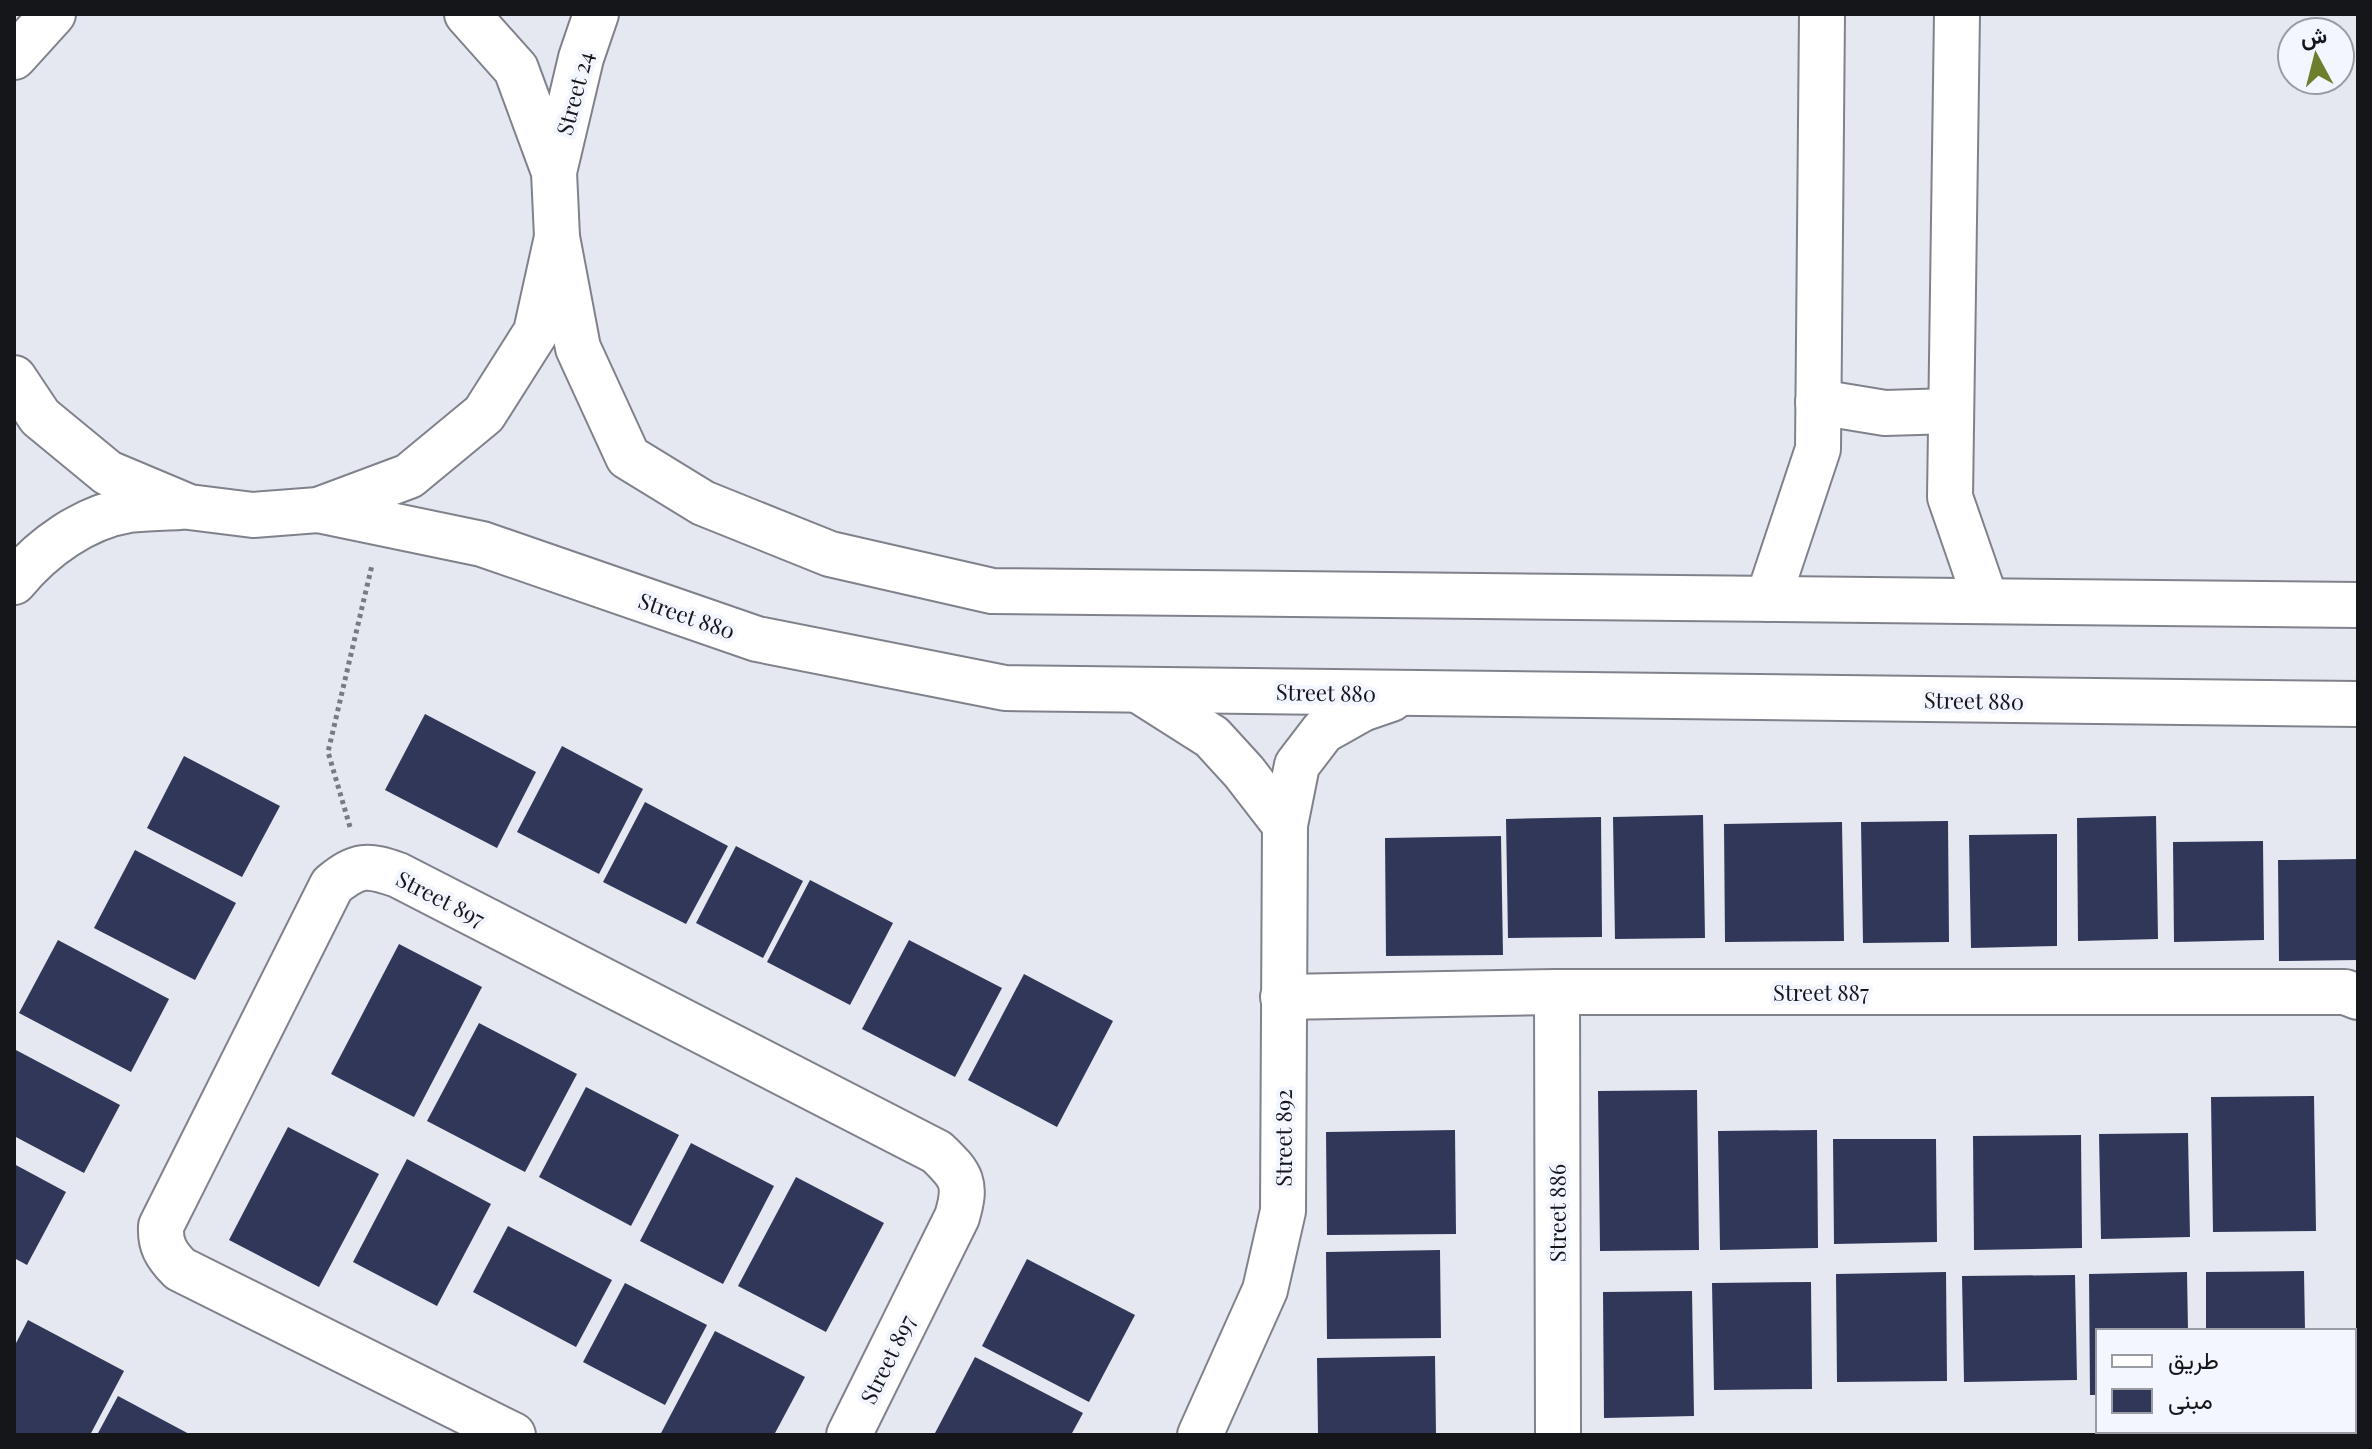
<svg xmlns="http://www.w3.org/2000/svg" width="2372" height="1449" viewBox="0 0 2372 1449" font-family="'Playfair Display',Vazirmatn,serif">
	<rect width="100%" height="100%" fill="#e5e8f1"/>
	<!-- building -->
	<g fill="#313758">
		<path d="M425,714L536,772L497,848L385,790Z"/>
		<path d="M562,746L643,789L599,874L517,832Z"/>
		<path d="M184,756L280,806L242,877L147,828Z"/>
		<path d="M645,802L728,846L686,924L603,882Z"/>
		<path d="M1703,815L1705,938L1615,939L1613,817Z"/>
		<path d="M2156,816L2158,939L2078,941L2077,818Z"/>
		<path d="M1601,817L1602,937L1508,938L1506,819Z"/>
		<path d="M1948,821L1949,942L1863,943L1861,822Z"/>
		<path d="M1842,822L1844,941L1725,942L1724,824Z"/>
		<path d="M2057,834V946L1971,948L1969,835Z"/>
		<path d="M1501,836L1503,955L1386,956L1385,838Z"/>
		<path d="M2263,841L2264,940L2174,942L2173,842Z"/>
		<path d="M736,846L803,881L763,958L696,923Z"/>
		<path d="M135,850L236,903L195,980L94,928Z"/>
		<path d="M2358,859V960L2279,961L2278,860Z"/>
		<path d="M810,880L893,923L850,1005L767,962Z"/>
		<path d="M58,940L169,999L131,1072L19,1013Z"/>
		<path d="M909,940L1002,988L955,1077L862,1029Z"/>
		<path d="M399,944L482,987L414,1117L331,1074Z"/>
		<path d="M1024,974L1113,1021L1057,1127L968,1080Z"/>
		<path d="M479,1023L577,1074L525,1172L427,1121Z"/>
		<path d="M14,1049L120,1105L84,1173L14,1136Z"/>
		<path d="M586,1087L679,1135L631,1226L539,1177Z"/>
		<path d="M1697,1090L1699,1250L1600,1251L1598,1091Z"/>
		<path d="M2314,1096L2316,1231L2213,1232L2211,1097Z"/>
		<path d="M288,1127L379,1174L319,1287L229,1240Z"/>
		<path d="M1455,1130L1456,1234L1327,1235L1326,1132Z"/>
		<path d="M1817,1130L1818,1248L1720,1250L1718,1131Z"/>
		<path d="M2188,1133L2190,1237L2101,1239L2099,1134Z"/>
		<path d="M2081,1135L2082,1248L1974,1250L1973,1136Z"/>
		<path d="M1833,1139H1936L1937,1242L1834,1244Z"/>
		<path d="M691,1143L774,1186L723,1284L640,1241Z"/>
		<path d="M407,1159L491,1204L437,1306L353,1262Z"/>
		<path d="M14,1164L66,1192L27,1265L14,1258Z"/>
		<path d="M796,1177L884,1223L826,1332L738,1286Z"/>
		<path d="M508,1226L612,1280L576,1347L473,1292Z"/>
		<path d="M1440,1250L1441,1338L1327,1339L1326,1252Z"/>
		<path d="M1027,1259L1135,1315L1089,1402L982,1346Z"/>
		<path d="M2304,1271L2305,1331H2206V1272Z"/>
		<path d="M1946,1272L1947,1381L1837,1382L1836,1274Z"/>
		<path d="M2187,1272L2188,1331H2098V1395H2090L2089,1274Z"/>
		<path d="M2075,1275L2077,1380L1964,1382L1962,1276Z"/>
		<path d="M1811,1282L1812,1389L1714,1390L1712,1283Z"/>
		<path d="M625,1283L707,1325L665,1405L583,1362Z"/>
		<path d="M1692,1291L1694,1416L1604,1418L1603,1292Z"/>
		<path d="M28,1320L124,1371L90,1435H14V1347Z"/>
		<path d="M715,1331L805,1377L774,1435H660Z"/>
		<path d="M1435,1356L1436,1435H1318L1317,1358Z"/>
		<path d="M975,1357L1083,1413L1071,1435H934Z"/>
		<path d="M118,1396L191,1435H97Z"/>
	</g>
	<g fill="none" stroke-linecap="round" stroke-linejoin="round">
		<!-- minor casing -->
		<g stroke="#80828b" stroke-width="48">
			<g id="minor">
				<path d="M1957,14L1950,497L1986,601"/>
				<path d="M14,57L53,14"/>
				<path d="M554,172L581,58L596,14"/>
				<path d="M557,237L578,348L628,457L703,503L830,554L992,591L2358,605"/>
				<path d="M14,378L40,417L108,473L189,507L253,515L318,510L409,476L484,414L536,332L557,237L554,172L516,69L467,14"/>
				<path d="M1818,402L1885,413L1951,411"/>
				<path d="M318,510L482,544L757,639L1005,688L2358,704"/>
				<path d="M14,582C42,548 84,517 129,510C146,508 163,508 180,507"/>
				<path d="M1768,599L1818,449L1822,14"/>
				<path d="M1138,690L1212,737L1244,772L1285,825"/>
				<path d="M1557,992L1558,1435"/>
				<path d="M1283,997L1557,992H2345L2358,997"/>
				<path d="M513,1435L180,1269C166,1255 160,1245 161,1226L332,885C358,864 367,864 398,875L937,1152C962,1176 967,1183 957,1217L849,1435"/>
				<path d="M1200,1435L1265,1290L1283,1211L1285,825L1297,765L1323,731L1362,709L1391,699"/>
			</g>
		</g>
		<!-- path -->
		<path stroke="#797b81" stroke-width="5" stroke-dasharray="4 4" stroke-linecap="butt" d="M350,827L328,752L372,565"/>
		<!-- minor -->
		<use href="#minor" stroke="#fff" stroke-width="44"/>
	</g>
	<g text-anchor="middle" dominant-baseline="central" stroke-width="8" stroke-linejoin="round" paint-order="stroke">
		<!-- street labels -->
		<g font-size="22" fill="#151619" stroke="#f3f5ff">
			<text transform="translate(574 93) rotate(-75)">Street 24</text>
			<text transform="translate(687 615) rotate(19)">Street 880</text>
			<text transform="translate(1326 692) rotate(1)">Street 880</text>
			<text transform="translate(1974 700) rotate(1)">Street 880</text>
			<text transform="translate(441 898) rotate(27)">Street 897</text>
			<text x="1821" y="992">Street 887</text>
			<text transform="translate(1283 1138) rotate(-90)">Street 892</text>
			<text transform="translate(1557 1213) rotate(-90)">Street 886</text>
			<text transform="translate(887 1359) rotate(-64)">Street 897</text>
		</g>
	</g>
	<!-- border -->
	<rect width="2372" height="1449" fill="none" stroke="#151619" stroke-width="32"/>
	<!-- legend -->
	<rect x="2096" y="1329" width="260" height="104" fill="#f3f5ff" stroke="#9a9ca3" stroke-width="2"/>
	<rect x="2112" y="1355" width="40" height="12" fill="#ffffff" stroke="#9a9ca3" stroke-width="2"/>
	<text x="2168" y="1369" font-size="24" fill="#151619">طريق</text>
	<rect x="2112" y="1389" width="40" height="24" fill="#313758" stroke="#9a9ca3" stroke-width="2"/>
	<text x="2168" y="1409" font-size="24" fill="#151619">مبنى</text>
	<!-- north arrow -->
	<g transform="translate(2316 56) rotate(353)"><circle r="38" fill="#f3f5ff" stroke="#9a9ca3" stroke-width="2"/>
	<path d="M0-6L14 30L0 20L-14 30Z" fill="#6d7e2c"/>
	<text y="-12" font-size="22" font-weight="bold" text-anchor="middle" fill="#151619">ش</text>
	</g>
</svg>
